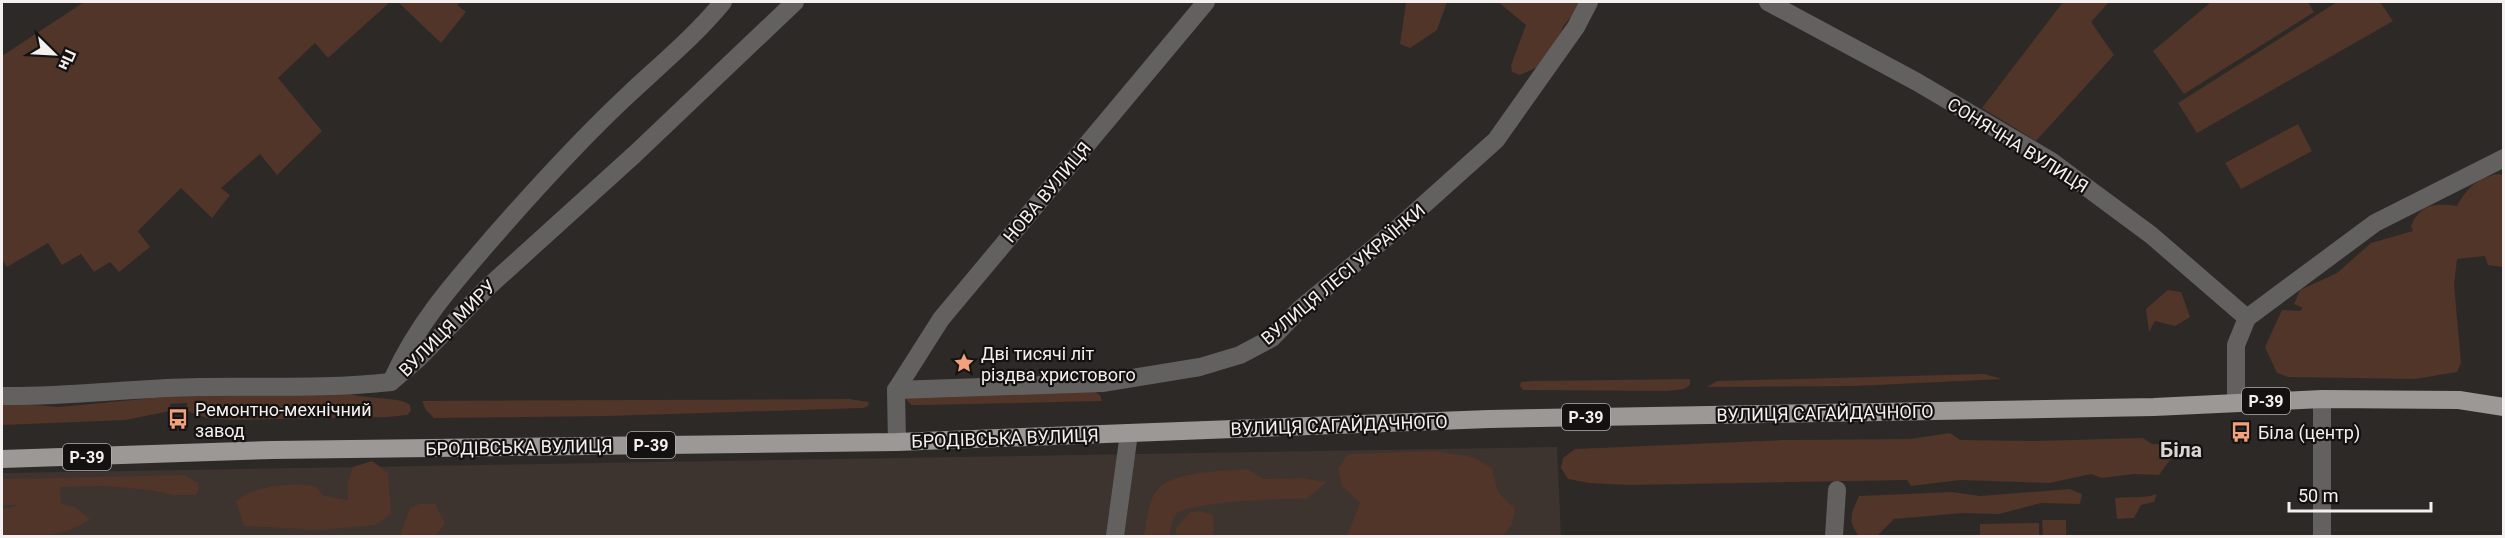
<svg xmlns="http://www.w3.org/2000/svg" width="2505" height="538" viewBox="0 0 2505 538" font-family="Roboto,sans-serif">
	<rect width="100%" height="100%" fill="#2d2927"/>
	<!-- built -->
	<path fill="#3d332f" d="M1557,447L1561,536H2V473Z"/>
	<!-- green -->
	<g fill="#503528">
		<path d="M84,2H390L328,58L315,43L278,78L322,131L277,175L260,154L221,188L230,195L212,218L181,188L138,231L150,247L119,272L110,262L94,272L81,254L62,265L48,243L7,267L2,260V56Z"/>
		<path d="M398,2H460L457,5L466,12L441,43Z"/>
		<path d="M1406,2H1447L1437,30L1410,48L1400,44Z"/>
		<path d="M1498,2H1584L1564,25L1548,62L1520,75L1512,72L1511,65L1526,25Z"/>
		<path d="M2063,2H2109L2091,22L2114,55L2036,141L1982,108Z"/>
		<path d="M2211,2H2308L2314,12L2184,94L2153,51Z"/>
		<path d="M2337,2H2380L2393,21L2197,133L2178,103Z"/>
		<path d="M2298,124L2312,151L2241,189L2225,163Z"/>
		<path d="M2498,174L2503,175V267L2488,265L2485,256L2457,259L2454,285L2461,363L2457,372L2415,379L2288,377L2277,373L2265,347L2282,310L2300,311L2303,308L2294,304L2300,290L2337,273L2371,243L2413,231L2411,226C2420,204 2435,203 2457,206C2467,188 2477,178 2498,174Z"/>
		<path d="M2168,290L2181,292L2190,317L2175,326L2155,321L2149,332L2146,309Z"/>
		<path d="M1984,374L2002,379L1856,386L1707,387L1717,381Z"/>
		<path d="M1690,379V385L1684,389L1667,391L1523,390L1520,386L1521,382L1532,381Z"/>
		<path d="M1095,392L1100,395L1102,401L923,405H911L906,399L907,397Z"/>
		<path d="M348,393C366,400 399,396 410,405L411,411L407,415L388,417L232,420L207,418L187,411V403L170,404V411L126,420L2,425V402L59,407L184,395Z"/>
		<path d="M849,399L869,402L868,406L863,408L608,416L434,418L426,410L422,401Z"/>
		<path d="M1950,433L1960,440L2035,441L2143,438L2152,444H2162L2173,456L2159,475L2134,474L2102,478L2091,474L2049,483L1960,480L1911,486L1907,480L1629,485L1589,483L1568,479L1561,468L1563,458L1575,449L1784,440L1910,439Z"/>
		<path d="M1434,451L1473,457L1492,468L1498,492L1515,509L1512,524L1503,536H1347L1360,503L1342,486L1338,468L1348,454Z"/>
		<path d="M372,461L388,473L391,514L375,525L320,530L244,526L236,501C258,485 289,482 315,486L324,496L348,500V482L353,467Z"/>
		<path d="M1247,469L1264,479L1302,478L1327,482L1306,499C1286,498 1188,502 1176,514C1171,521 1170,529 1170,536H1144C1146,524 1147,511 1152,499C1162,469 1221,472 1247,469Z"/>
		<path d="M184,475L198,483L199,490L196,495H173L150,490L102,486L60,487L61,504L75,507L90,519C65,538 33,537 2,536V509L19,505H2V479Z"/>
		<path d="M2070,489L2082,494L2080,504L2041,503L1999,514L1963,513L1894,519L1877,536H1859C1847,520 1851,514 1859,496L1952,492L1980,496Z"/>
		<path d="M2157,494L2154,502L2141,505L2134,518L2117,519L2115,498C2130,496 2143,499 2157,494Z"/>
		<path d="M419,504H435L445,523L436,536H400L410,508Z"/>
		<path d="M1201,511L1213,515L1214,533L1211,536H1176V528L1190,512Z"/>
		<path d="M2042,520H2066V536H2043Z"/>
		<path d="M2039,523V536H1980V524Z"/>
	</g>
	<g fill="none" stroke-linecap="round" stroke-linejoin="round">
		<!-- minor -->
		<g stroke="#636160" stroke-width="18">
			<path d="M1768,2L1917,82L2051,161L2151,235L2247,318"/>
			<path d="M393,378C418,322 457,279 496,234C538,186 582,138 629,94C661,64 695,36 723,2"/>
			<path d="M391,382L418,359L487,288L635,154L795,2"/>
			<path d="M896,390L1102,383L1200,367L1240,355L1272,338L1300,309L1399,227L1496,140L1576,27L1589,2"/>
			<path d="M896,390L941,319L1206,2"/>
			<path d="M896,390L897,442"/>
			<path d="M2,396C68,397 133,388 199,387C263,386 327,389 391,382"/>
			<path d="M2322,399V536"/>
			<path d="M2236,402V345L2247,318L2375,223L2504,158"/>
			<path d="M1115,536L1129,433"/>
			<path d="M1834,536L1837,490"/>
		</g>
		<!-- major -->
		<path stroke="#9c9896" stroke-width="18" d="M2,459L272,450L897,442L1489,419L2154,407L2322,399L2459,400L2504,407"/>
	</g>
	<!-- icons -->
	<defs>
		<g id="sight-bare" transform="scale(1.62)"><path d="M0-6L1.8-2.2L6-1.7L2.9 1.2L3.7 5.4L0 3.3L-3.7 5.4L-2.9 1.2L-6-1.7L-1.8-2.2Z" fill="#f1a17c" stroke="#141211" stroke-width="2.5" paint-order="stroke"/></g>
		<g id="bus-bare" transform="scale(1.62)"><path d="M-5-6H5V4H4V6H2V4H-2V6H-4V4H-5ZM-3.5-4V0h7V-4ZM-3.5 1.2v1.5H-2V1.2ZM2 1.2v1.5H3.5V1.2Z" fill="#f1a17c" stroke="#141211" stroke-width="2.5" paint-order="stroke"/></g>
	</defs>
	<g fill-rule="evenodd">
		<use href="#sight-bare" x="964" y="363"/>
		<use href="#bus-bare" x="178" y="419"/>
		<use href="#bus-bare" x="2241" y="432"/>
	</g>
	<g text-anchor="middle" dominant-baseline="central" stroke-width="4.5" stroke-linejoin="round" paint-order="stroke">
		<!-- shield labels -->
		<g fill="#141211" stroke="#b0adac" stroke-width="1.5">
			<rect x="2242" y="388" width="48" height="26" rx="4.5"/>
			<rect x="1562" y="404" width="48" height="26" rx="4.5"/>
			<rect x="627" y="432" width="48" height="26" rx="4.5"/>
			<rect x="63" y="444" width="48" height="26" rx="4.5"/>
		</g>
		<g font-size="16" font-weight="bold" fill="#f3f0ef">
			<text x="2266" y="401">Р-39</text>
			<text x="1586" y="417">Р-39</text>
			<text x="651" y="445">Р-39</text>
			<text x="87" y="457">Р-39</text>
		</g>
		<!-- street labels -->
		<g font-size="18" fill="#f3f0ef" stroke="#141211">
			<text transform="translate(2018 145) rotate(32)">СОНЯЧНА ВУЛИЦЯ</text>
			<text transform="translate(1047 192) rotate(-50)">НОВА ВУЛИЦЯ</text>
			<text transform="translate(1343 274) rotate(-40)">ВУЛИЦЯ ЛЕСІ УКРАЇНКИ</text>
			<text transform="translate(447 328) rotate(-45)">ВУЛИЦЯ МИРУ</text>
			<text transform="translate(1825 413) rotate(-1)">ВУЛИЦЯ САГАЙДАЧНОГО</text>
			<text transform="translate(1339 425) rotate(-2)">ВУЛИЦЯ САГАЙДАЧНОГО</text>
			<text transform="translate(1005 438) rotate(-2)">БРОДІВСЬКА ВУЛИЦЯ</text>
			<text transform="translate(519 447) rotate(-1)">БРОДІВСЬКА ВУЛИЦЯ</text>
		</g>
		<!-- poi labels -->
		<g font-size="18" fill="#f3f0ef" stroke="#141211" text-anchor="start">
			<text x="981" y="353">Дві тисячі літ<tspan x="981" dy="21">різдва христового</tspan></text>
			<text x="195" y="409">Ремонтно-мехнічний<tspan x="195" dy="21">завод</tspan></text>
			<text x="2258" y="432">Біла (центр)</text>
		</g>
		<!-- quarter labels -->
		<g font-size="21" font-weight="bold" fill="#dbd6d3" stroke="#141211">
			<text x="2181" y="450">Біла</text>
		</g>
	</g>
	<!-- border -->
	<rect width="2505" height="538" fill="none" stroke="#f3f0ef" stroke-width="6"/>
	<!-- north arrow -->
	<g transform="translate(54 54) rotate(114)" stroke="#141211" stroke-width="4.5" paint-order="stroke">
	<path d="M0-4.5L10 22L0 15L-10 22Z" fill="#f3f0ef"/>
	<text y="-9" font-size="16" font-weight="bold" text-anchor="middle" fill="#f3f0ef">Пн</text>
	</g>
	<!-- scale -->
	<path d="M2289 502v9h142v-9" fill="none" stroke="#f3f0ef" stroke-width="3"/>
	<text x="2298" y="502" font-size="18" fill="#f3f0ef" stroke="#141211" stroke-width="4.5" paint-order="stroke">50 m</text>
</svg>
